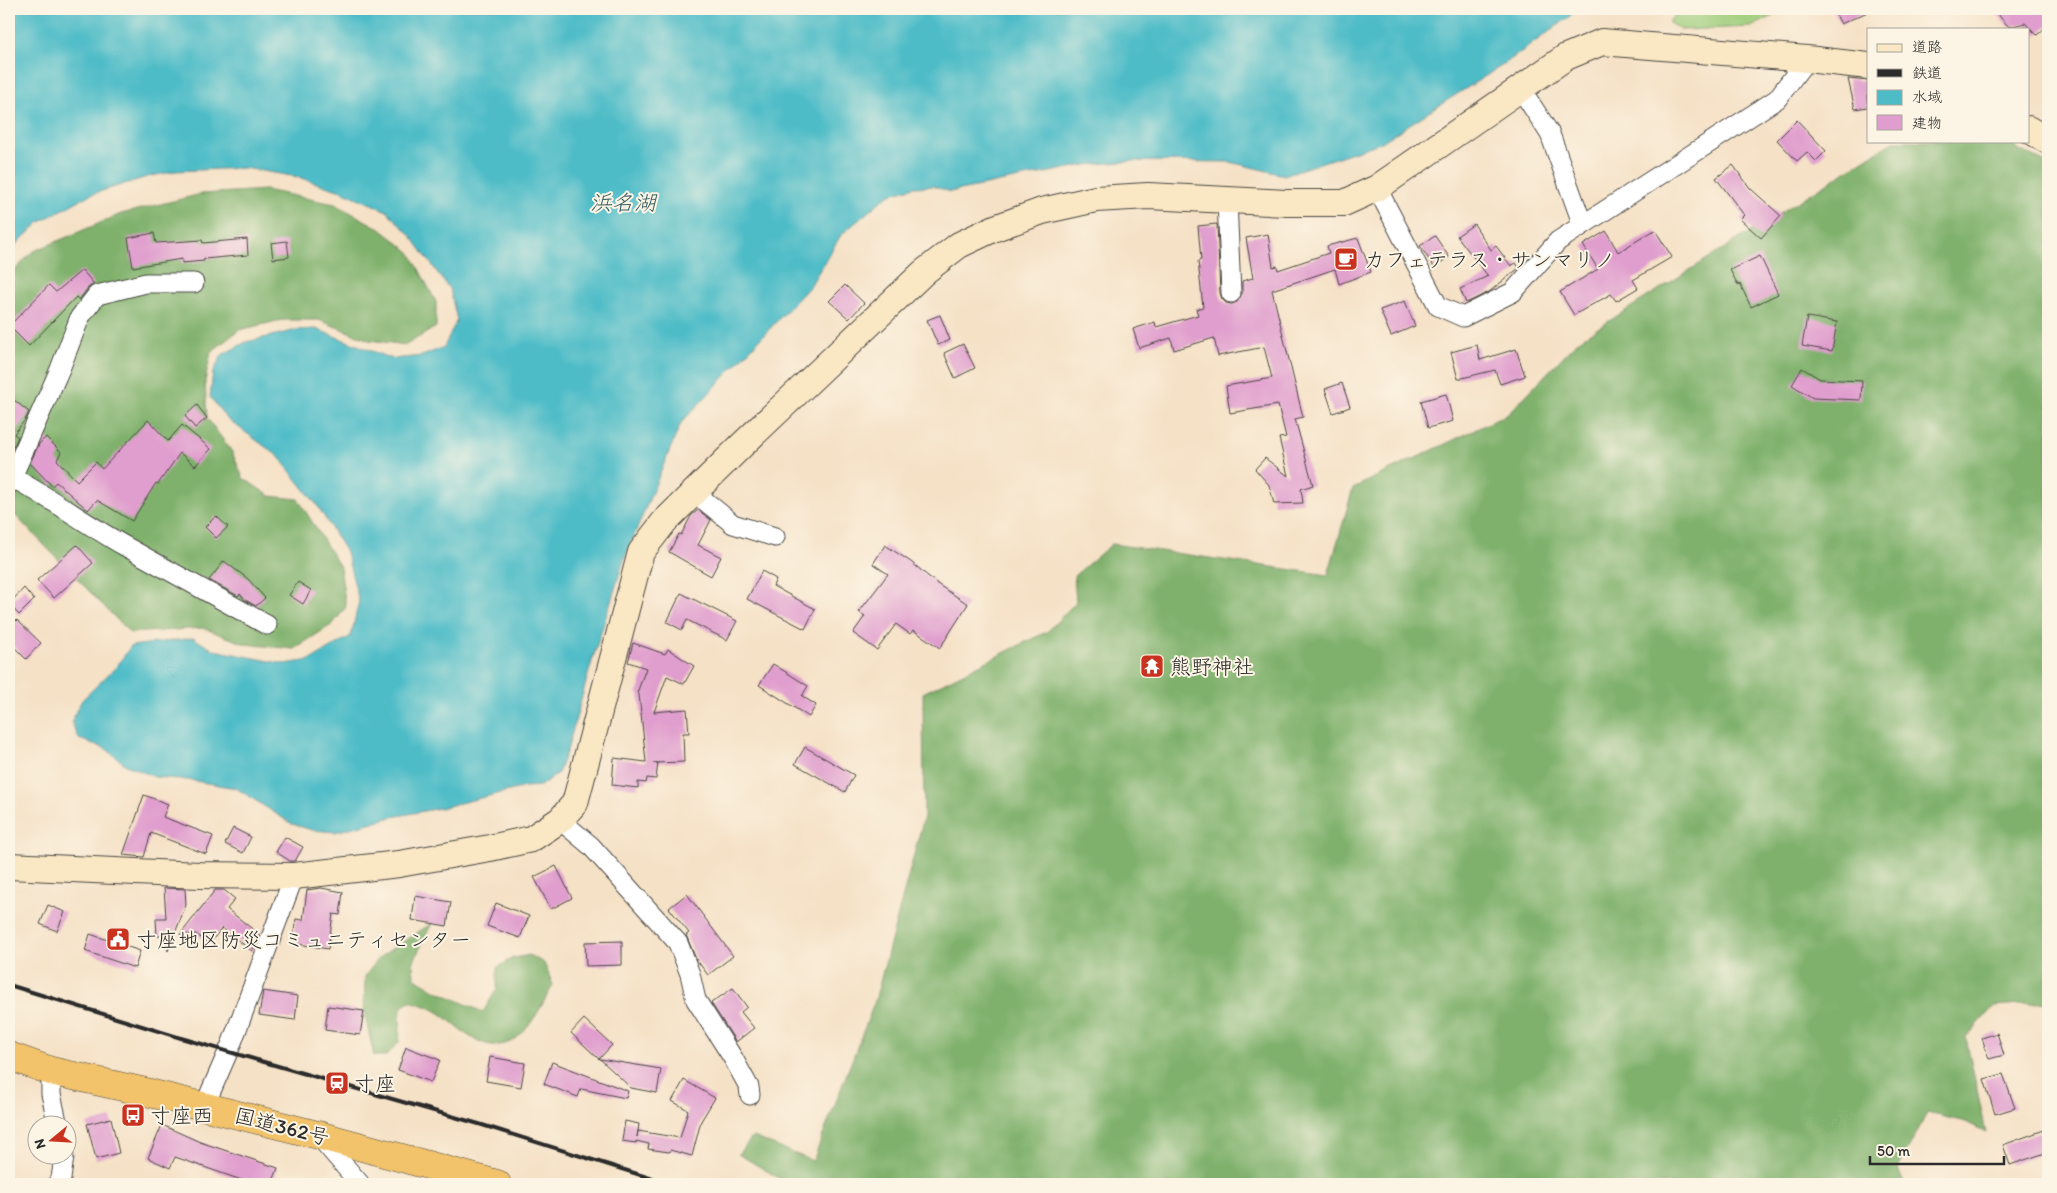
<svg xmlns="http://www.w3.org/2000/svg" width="2057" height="1193" viewBox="0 0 2057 1193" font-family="Itim,'Klee One',sans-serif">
	<rect width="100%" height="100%" fill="#fcf5e5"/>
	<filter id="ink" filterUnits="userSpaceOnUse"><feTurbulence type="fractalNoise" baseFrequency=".02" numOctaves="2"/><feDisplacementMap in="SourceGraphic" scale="10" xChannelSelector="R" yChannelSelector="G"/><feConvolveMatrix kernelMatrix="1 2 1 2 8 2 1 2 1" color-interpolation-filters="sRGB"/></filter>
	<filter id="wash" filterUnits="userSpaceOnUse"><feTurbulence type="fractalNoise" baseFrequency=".0096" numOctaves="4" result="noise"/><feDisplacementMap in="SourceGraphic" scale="20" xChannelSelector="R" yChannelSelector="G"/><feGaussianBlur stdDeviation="1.12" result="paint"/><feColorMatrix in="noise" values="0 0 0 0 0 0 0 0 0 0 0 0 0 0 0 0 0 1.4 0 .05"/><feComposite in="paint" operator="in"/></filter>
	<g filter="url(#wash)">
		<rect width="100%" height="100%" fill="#f5e1c6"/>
		<!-- green -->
		<path fill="#9fce7c" stroke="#657c54" d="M1682,9H1787L1751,27L1680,30L1668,22Z"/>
		<!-- forest -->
		<g fill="#7fb16c" stroke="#556e4c">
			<path d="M1894,141H2002L2048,164V1002L1994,1006L1966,1038L1986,1132L1966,1122L1927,1113L1898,1169L1904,1184H789L738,1154L753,1137L813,1161L875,1001L924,817L923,693L1048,631L1076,602L1074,576L1112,544L1328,575L1353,488L1508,414L1579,340Z"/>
			<path d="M265,190L335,204L379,228L410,252L436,302V327L406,345L369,340L319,320H282L239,330L211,352L205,381L207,418L232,452L243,478L270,496L298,499L340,567L346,607L333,624L294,649L245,644L203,628L130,633L9,509V277L32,252L121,214L201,194Z"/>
			<path d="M432,923L413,963L414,977L433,989L483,1012L497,989V968L511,959L529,955L544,963L553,985C534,1019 515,1065 469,1036C455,1027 444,1013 428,1007C422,1004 415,1003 409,1001L401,1008L399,1042L386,1056H374L364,1011L365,976L381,956Z"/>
		</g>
		<!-- water -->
		<path fill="#4ebcc7" stroke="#3c7479" d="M9,9H1576L1569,17L1503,65L1380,143L1284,175L1230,162L1135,161L1085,165L950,192L933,186L914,187L888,195L841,235L810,286L681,423L624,560L592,661L568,747L558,773L540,786L525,787L440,808L392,817L335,832L312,830L292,824L236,788L189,780L155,777L126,765L105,748L79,739L72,723L76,711L82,700L117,666L131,646L193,638L214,650L285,664L310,660L351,636L359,601L346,552L317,505L278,456L226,418L210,397L213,372L222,355L246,342L297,330L316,329L393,359L422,356L444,347L457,320L450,290L411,236L387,211L344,192L298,177L244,168L176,171L147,177L89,195L40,222L9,251Z"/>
		<g id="blocks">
			<!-- building -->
			<g fill="#e09ece">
				<path d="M1833,9H1874L1841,24Z"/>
				<path d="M1993,9H2048V25L2037,35L2025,23L2009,27Z"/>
				<path d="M1848,79L1868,81V107L1855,109Z"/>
				<path d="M1797,120L1826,151L1816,161L1807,152L1797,161L1777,140Z"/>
				<path d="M1733,165L1750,188L1781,216L1761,238L1740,219L1744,215L1716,178Z"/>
				<path d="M1217,224L1220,293L1222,299L1226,303L1232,304L1237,302L1242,293V281L1253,278L1246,238L1268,234L1273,267L1277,266L1278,270L1329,253L1327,246L1358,238L1371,272L1339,284L1335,269L1272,290L1303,417L1295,419L1313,485L1301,489L1303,503L1274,504L1269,485L1255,469L1265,458L1288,476L1279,438L1286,437L1278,405L1230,413L1226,386L1272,378L1264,347L1218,356L1214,338L1174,350L1171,338L1139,348L1133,329L1155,322L1156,327L1198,315L1196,309L1203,307L1198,261L1201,260L1198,226Z"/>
				<path d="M1474,224L1491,250L1496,246L1511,266L1516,263L1519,268L1489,292L1466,303L1460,289L1488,276L1457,236Z"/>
				<path d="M1655,230L1672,257L1633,280L1638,288L1616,301L1611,294L1574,315L1560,292L1598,269L1583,245L1606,231L1618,252Z"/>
				<path d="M154,233L156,243L202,240L203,243L247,239L248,255L204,259V261L182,263V259L133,267L128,238Z"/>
				<path d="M1435,236L1449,257L1434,267L1420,246Z"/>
				<path d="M287,241L289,257L273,259L271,243Z"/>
				<path d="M1760,256L1778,294L1751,307L1740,284L1738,285L1730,270Z"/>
				<path d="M82,270L94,284L88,288L79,300L76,297L29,346L9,326L49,285L56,292Z"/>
				<path d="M845,285L864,303L849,319L829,301Z"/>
				<path d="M1405,301L1415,326L1391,336L1380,310Z"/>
				<path d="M940,315L950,340L938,345L927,320Z"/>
				<path d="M1807,317L1837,322L1832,351L1802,346Z"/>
				<path d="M963,344L975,368L955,378L944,353Z"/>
				<path d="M1477,345L1480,360L1516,349L1525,376L1500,384L1495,370L1458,379L1451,352Z"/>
				<path d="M1802,368L1820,379L1862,381L1861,400L1813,398L1792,385Z"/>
				<path d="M1342,383L1350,407L1333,413L1325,389Z"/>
				<path d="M1446,394L1453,421L1428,428L1421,401Z"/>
				<path d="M9,396L29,412L25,420L14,434L18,437L14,446L9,441Z"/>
				<path d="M197,405L207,418L195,428L185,416Z"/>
				<path d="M148,420L168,441L182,425L211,449L195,466L180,453L158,484L156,483L132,521L97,500L88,510L56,482L52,486L30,463L39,444L46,437L61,452L57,460L77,481L96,462L102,469Z"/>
				<path d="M698,510L711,520L698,545L721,557L711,576L669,552L679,534L681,535L691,516Z"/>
				<path d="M216,516L228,527L216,538L205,527Z"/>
				<path d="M77,545L93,563L54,598L37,580Z"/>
				<path d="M885,545L911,562L940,586L968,604L940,648L913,630L910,634L896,624L877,650L853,633L865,616L859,612L888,574L873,564Z"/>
				<path d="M224,561L248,579L265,598L256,606L245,600L240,594L238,596L209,580Z"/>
				<path d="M762,571L776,579L773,586L815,609L805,629L747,599Z"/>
				<path d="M298,582L311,590L303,604L289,595Z"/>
				<path d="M24,588L34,600L19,615L9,604Z"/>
				<path d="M681,593L737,621L727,640L687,620L682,630L667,622Z"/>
				<path d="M17,620L41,643L26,659L9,642V628Z"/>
				<path d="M633,643L665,654L668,649L694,666L684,684L667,676L654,712L687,709L689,733H683L684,762L653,763H658L656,779L647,778L646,783L638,782V788L612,785L614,758L646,762L639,694L637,693L646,668L628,662Z"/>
				<path d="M773,664L808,686L802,696L816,705L809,717L759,685Z"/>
				<path d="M805,747L854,775L845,792L795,764Z"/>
				<path d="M144,795L168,804L163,817L213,836L206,854L151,833L144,857L123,855Z"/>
				<path d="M233,828L251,837L243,853L225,844Z"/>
				<path d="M285,837L303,847L295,861H290L276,852Z"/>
				<path d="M556,866L572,898L551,909L534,877Z"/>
				<path d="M164,888L185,889L186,905L168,951L167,936H157L156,918H166Z"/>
				<path d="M321,888L343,892L340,915L333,914L328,949L292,943L296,919L303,920L307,890Z"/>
				<path d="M215,890H224L235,899L227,909L260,935L252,951L222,928L209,944L196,934L180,935Z"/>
				<path d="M687,894L733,956L708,975L696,959L686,935L689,933L669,908Z"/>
				<path d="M415,896L451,902L447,926L412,920Z"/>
				<path d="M496,903L529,916L520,938L487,926Z"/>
				<path d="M48,905L65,912L57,931L40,924Z"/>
				<path d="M90,934L140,951L135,968L85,951Z"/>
				<path d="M622,941V965L586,966L585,942Z"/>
				<path d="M733,988L747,1007L741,1012L754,1028L736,1042L711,1003Z"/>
				<path d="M263,991L298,996L295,1020L259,1015Z"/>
				<path d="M328,1006L364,1011L360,1035L325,1030Z"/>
				<path d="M584,1019L612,1045L599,1059L571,1033Z"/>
				<path d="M1997,1033L2004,1055L1989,1059L1982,1038Z"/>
				<path d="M406,1047L440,1060L431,1082L398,1070Z"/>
				<path d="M490,1057L525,1063L521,1087L486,1081Z"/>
				<path d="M600,1059L661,1069L657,1093L631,1088Z"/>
				<path d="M552,1062L628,1091L626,1098L581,1089L578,1097L544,1084Z"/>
				<path d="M2003,1074L2015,1108L1995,1114L1984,1079Z"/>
				<path d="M684,1080L715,1098L701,1121L692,1156L670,1150L669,1152L648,1149L649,1144L636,1141V1143L622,1141L625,1121L639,1124L637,1137L638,1131L680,1138L688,1110L672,1101Z"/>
				<path d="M111,1118L119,1153L96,1159L87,1124Z"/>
				<path d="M162,1125L200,1142L278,1168L272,1184H253L175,1157L170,1168L148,1158Z"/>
				<path d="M2044,1130L2048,1143V1152L2010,1165L2003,1145Z"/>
			</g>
		</g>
	</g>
	<g filter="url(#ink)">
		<use href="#blocks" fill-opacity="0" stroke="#494642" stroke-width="1"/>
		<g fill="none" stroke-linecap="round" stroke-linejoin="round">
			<!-- street casing -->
			<g stroke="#494642" stroke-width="21">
				<g id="street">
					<path d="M1521,89L1550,134L1582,223"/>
					<path d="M1377,188L1438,306L1463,317L1513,292L1558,241L1777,99L1807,59"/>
					<path d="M1227,200L1231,293"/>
					<path d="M13,478C51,498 86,524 123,545C171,572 219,598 267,625"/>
					<path d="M9,484L60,369L80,317L97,295L146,283H194"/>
					<path d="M694,492L733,524L775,537"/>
					<path d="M560,820L591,846L678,943L690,974L696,1000L733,1058L749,1087L750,1095"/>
					<path d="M51,1071V1094L58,1126"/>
					<path d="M204,1107L231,1045L294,876"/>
					<path d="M318,1135L360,1184"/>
					<path d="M57,1184L61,1179L64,1156"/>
				</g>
			</g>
			<!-- secondary casing -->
			<g stroke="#494642" stroke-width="28">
				<g id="secondary">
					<path d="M2028,129L2048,141"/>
					<path d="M9,866L199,875L294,876L399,864L490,848L531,839L560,820L575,803L641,552L664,522L741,446L924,272L959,245L995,228L1042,211L1096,199L1148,196L1286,203H1344L1377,188L1566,57L1602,42L1807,59L1868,66"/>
				</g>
			</g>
			<!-- highway casing -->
			<g stroke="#494642" stroke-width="29">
				<path id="highway" d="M9,1056L51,1071L150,1093L318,1135L497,1184"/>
			</g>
			<!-- street -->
			<use href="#street" stroke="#fff" stroke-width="19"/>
			<!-- secondary -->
			<use href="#secondary" stroke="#fae7c3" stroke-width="26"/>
			<!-- highway -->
			<use href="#highway" stroke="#f2c36a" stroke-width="28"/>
			<!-- rail -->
			<path stroke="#2b2b2b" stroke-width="4" d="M9,985L181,1038L479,1124L669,1184"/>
		</g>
	</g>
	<!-- icons -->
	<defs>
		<g id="cafe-square" transform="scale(1.25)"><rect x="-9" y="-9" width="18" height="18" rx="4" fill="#c8321e" stroke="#fcf5e5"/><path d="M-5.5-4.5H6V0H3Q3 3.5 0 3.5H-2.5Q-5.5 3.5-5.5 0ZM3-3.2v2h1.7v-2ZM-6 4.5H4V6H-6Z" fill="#fff"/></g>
		<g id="temple-square" transform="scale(1.25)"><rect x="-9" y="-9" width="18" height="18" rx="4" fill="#c8321e" stroke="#fcf5e5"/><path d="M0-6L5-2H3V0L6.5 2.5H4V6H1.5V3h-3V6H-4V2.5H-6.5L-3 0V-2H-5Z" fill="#fff"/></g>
		<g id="civic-square" transform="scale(1.25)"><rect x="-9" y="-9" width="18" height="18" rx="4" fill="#c8321e" stroke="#fcf5e5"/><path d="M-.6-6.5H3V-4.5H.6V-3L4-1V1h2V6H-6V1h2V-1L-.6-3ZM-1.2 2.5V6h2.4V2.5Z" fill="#fff"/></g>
		<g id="station-square" transform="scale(1.25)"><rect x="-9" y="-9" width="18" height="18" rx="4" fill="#c8321e" stroke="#fcf5e5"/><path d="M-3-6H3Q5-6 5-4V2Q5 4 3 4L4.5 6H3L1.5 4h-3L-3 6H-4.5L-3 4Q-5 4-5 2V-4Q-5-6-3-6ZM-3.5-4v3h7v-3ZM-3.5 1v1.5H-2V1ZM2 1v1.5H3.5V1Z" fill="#fff"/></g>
		<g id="bus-square" transform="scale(1.25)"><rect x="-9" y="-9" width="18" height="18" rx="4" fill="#c8321e" stroke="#fcf5e5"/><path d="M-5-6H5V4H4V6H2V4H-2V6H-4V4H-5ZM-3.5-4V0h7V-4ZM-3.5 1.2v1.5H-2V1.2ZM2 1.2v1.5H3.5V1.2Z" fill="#fff"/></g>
	</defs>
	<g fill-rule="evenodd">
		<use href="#cafe-square" x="1346" y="259"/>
		<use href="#temple-square" x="1152" y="666"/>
		<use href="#civic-square" x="118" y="939"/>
		<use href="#station-square" x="337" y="1083"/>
		<use href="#bus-square" x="133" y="1115"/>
	</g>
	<g text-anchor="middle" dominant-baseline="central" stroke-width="4" stroke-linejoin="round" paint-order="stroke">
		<!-- poi labels -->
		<g font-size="21" fill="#2b2b2b" stroke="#fcf5e5" text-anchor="start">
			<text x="1364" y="259">カフェテラス・サンマリノ</text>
			<text x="1170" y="666">熊野神社</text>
			<text x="136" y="939">寸座地区防災コミュニティセンター</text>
			<text x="354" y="1083">寸座</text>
			<text x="150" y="1115">寸座西</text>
		</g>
		<!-- street labels -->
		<g font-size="21" fill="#2b2b2b" stroke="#fcf5e5">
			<text transform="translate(282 1126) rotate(14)">国道362号</text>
		</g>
		<!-- water labels -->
		<g font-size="22" font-style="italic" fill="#375e62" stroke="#fcf5e5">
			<text x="623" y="202">浜名湖</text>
		</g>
	</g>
	<!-- margin -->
	<rect width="2057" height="1193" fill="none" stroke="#fcf5e5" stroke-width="30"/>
	<!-- legend -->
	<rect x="1867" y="28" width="162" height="115" fill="#fcf5e5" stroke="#a8a49b"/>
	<rect x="1877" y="44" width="25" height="8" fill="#fae7c3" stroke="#a8a49b"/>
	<text x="1912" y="52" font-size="15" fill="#2b2b2b">道路</text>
	<rect x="1877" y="69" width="25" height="8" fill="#2b2b2b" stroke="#a8a49b"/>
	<text x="1912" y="78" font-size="15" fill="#2b2b2b">鉄道</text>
	<rect x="1877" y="90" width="25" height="15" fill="#4ebcc7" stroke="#a8a49b"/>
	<text x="1912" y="102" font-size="15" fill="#2b2b2b">水域</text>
	<rect x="1877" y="115" width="25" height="15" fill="#e09ece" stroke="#a8a49b"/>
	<text x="1912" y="128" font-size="15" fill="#2b2b2b">建物</text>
	<!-- north arrow -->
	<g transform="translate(52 1140) rotate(252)"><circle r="24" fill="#fcf5e5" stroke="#a8a49b"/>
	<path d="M0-4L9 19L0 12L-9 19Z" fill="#c8321e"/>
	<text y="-8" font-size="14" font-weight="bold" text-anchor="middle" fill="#2b2b2b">N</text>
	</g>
	<!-- scale -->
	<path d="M1870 1156v8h134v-8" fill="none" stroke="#2b2b2b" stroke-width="2.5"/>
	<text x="1877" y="1156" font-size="15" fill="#2b2b2b" stroke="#fcf5e5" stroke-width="4" paint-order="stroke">50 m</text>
</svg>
